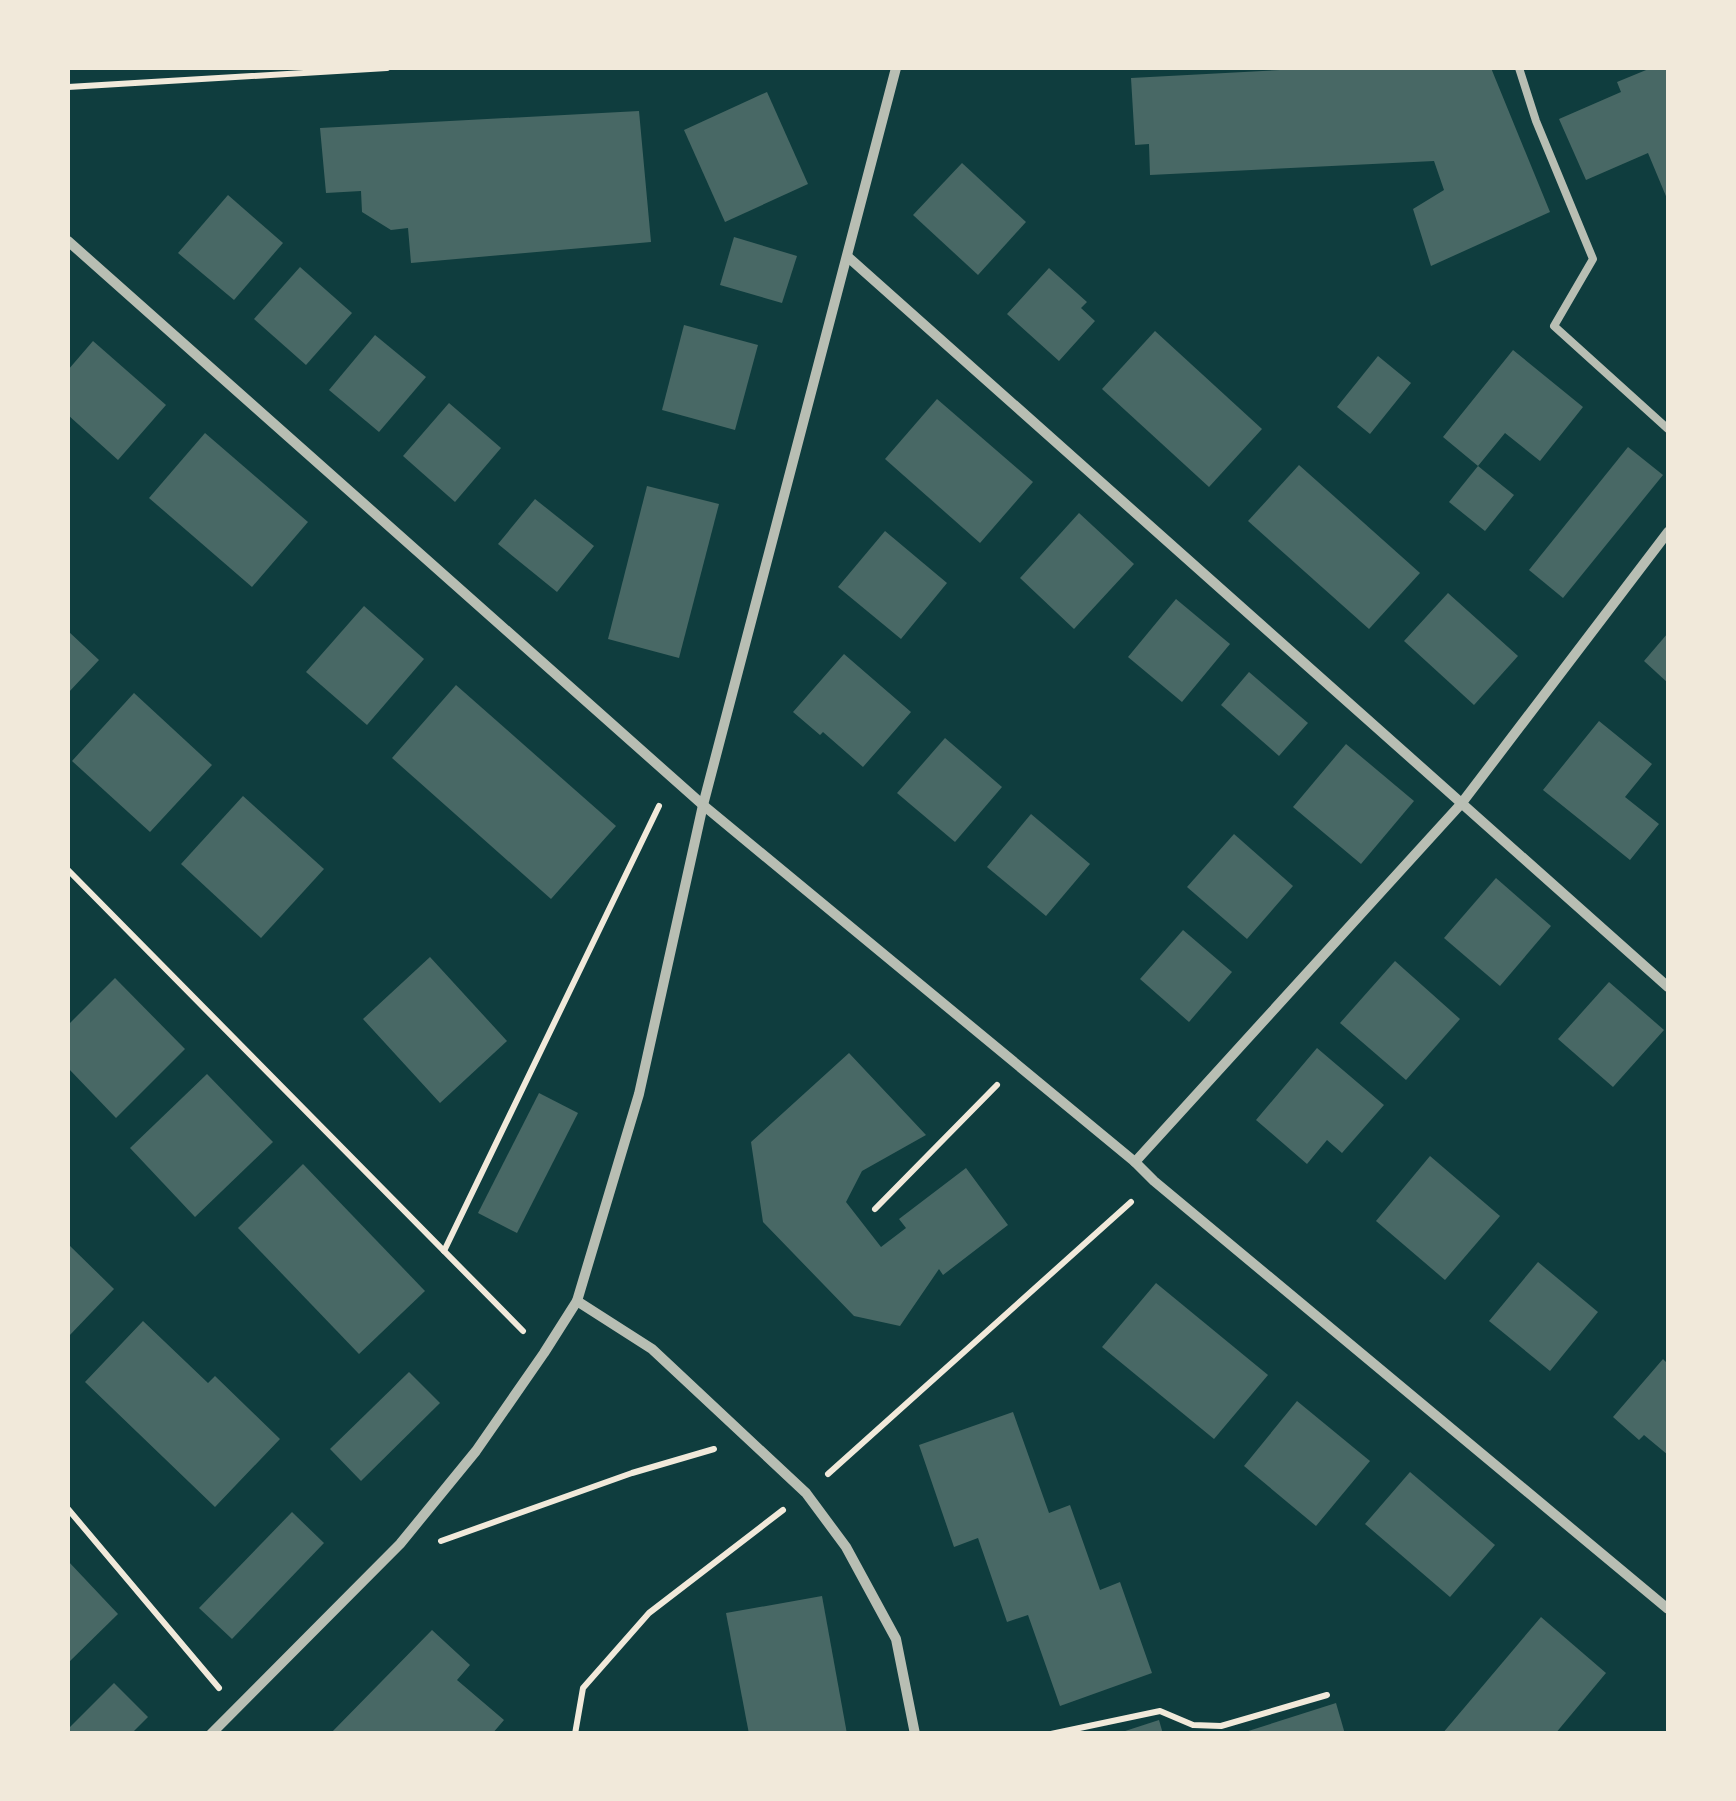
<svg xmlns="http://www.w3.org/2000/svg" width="1736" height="1801" viewBox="0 0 1736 1801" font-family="'Archivo Narrow',sans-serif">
	<rect width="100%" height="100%" fill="#0f3d3e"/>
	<!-- building -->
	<g fill="#486865">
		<path d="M1319,68H1491L1550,212L1431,266L1413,209L1444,190L1434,161L1150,175L1149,144L1135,145L1131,78Z"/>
		<path d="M1651,68H1668V201L1648,153L1586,180L1559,119L1621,92L1617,82Z"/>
		<path d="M767,92L808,184L725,222L684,130Z"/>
		<path d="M639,111L651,242L411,263L408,228L391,230L362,212L361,191L326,193L320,128Z"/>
		<path d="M962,163L1026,222L978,275L913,215Z"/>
		<path d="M228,195L283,243L234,300L178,253Z"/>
		<path d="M734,237L797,256L782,303L720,285Z"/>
		<path d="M300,267L352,313L306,365L254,319Z"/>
		<path d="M1049,268L1087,302L1081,308L1095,321L1059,361L1007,314Z"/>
		<path d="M684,325L758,345L735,430L662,410Z"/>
		<path d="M1155,331L1262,429L1209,487L1102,389Z"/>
		<path d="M375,335L426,377L379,432L329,390Z"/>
		<path d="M93,341L166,405L118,460L68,415V370Z"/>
		<path d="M1513,350L1583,407L1540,461L1505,433L1478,466L1443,437Z"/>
		<path d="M1378,356L1411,383L1370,434L1337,407Z"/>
		<path d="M937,399L1033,482L980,543L885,459Z"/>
		<path d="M449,403L501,448L455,502L403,456Z"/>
		<path d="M205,433L308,522L252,587L149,498Z"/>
		<path d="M1628,447L1663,475L1563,598L1529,570Z"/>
		<path d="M1299,465L1420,573L1369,629L1248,521Z"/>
		<path d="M1478,466L1514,495L1485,531L1449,502Z"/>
		<path d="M647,486L719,504L679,658L608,639Z"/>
		<path d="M535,499L594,546L557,592L498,544Z"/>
		<path d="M1079,513L1134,564L1074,629L1020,578Z"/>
		<path d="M885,531L947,583L901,639L838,587Z"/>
		<path d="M1448,593L1518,656L1474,705L1404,641Z"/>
		<path d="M1176,599L1230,644L1182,702L1128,657Z"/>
		<path d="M364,606L424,659L367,725L306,672Z"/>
		<path d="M68,631L99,660L68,693Z"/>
		<path d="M1668,633V683L1644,661Z"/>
		<path d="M844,654L911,712L863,767L823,732L820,735L793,712Z"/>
		<path d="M1249,672L1308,723L1279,756L1221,705Z"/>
		<path d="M456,685L616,826L551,899L392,758Z"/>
		<path d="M134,693L212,765L150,832L72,761Z"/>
		<path d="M1599,721L1652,764L1625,797L1659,824L1630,860L1543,790Z"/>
		<path d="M945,738L1002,787L955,842L897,793Z"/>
		<path d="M1346,744L1414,801L1361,864L1293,807Z"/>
		<path d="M243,796L324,869L261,938L181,864Z"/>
		<path d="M1031,814L1090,864L1046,916L987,867Z"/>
		<path d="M1234,834L1293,886L1247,939L1187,887Z"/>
		<path d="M1496,878L1551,926L1500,986L1444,938Z"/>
		<path d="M1183,930L1232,972L1189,1022L1140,979Z"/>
		<path d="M430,957L507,1041L440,1103L363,1019Z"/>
		<path d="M1395,961L1460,1019L1406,1080L1340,1023Z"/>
		<path d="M115,978L185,1049L116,1118L68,1068V1025Z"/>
		<path d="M1609,982L1664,1030L1613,1087L1558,1039Z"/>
		<path d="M1317,1048L1384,1105L1342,1153L1327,1140L1307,1164L1256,1120Z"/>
		<path d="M849,1053L926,1135L862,1171L846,1202L881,1247L906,1228L899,1219L966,1168L1008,1225L943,1275L939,1269L900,1326L854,1316L763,1222L751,1142Z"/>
		<path d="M207,1074L273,1142L195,1217L130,1148Z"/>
		<path d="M539,1093L578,1113L517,1233L478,1213Z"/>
		<path d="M1430,1156L1500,1216L1445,1280L1376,1221Z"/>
		<path d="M303,1164L425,1291L359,1354L238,1228Z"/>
		<path d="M68,1244L114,1289L68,1337Z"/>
		<path d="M1538,1262L1598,1312L1550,1371L1489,1321Z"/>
		<path d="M1156,1283L1268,1375L1214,1439L1102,1347Z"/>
		<path d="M143,1321L208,1383L215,1376L280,1439L215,1507L85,1382Z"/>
		<path d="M1663,1359L1668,1364V1455L1644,1435L1639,1440L1613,1417Z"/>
		<path d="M409,1372L440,1403L361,1481L330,1449Z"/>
		<path d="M1297,1401L1370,1461L1316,1526L1244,1466Z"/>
		<path d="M1013,1412L1049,1513L1070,1505L1100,1590L1120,1582L1152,1673L1060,1706L1028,1615L1007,1622L978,1538L954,1547L919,1445Z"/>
		<path d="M1410,1472L1495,1545L1450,1597L1365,1524Z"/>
		<path d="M292,1512L324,1543L232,1639L199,1608Z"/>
		<path d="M68,1561L118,1614L68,1663Z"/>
		<path d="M822,1596L847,1734H749L726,1613Z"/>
		<path d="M1541,1617L1606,1673L1555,1734H1442Z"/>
		<path d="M432,1630L470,1665L457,1680L504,1720L492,1734H330Z"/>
		<path d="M114,1683L148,1717L131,1734H68V1729Z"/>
		<path d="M1336,1703L1345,1734H1242V1733Z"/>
		<path d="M1159,1720L1163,1734H1119V1733Z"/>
	</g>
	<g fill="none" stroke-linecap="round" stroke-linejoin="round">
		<!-- path -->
		<g stroke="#f1e9da" stroke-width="6">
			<path d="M68,87L387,68"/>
			<path d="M68,870L523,1331"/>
			<path d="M875,1209L997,1085"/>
			<path d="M444,1251L659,806"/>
			<path d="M828,1474L1131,1202"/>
			<path d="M68,1509L219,1688"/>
			<path d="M441,1541L632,1473L714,1449"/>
			<path d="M575,1734L583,1688L649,1613L783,1510"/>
			<path d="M1051,1734L1160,1711L1193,1725L1221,1726L1327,1695"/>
		</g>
		<!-- service -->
		<path stroke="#b8beb3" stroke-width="8" d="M1519,68L1536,121L1593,259L1554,326L1668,429"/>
		<!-- minor -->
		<g stroke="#b8beb3" stroke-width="10">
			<path d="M68,241L703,805L1135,1162L1154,1181L1668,1609"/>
			<path d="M848,257L1668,987"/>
			<path d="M1135,1162L1461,804L1668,532"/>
			<path d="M577,1301L652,1349L806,1493L846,1547L896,1639L915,1734"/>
			<path d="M211,1734L400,1544L476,1451L544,1353L577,1301L639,1094L703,805L896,68"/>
		</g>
	</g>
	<!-- border -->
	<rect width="1736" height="1801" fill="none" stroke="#f1e9da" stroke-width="140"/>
</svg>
